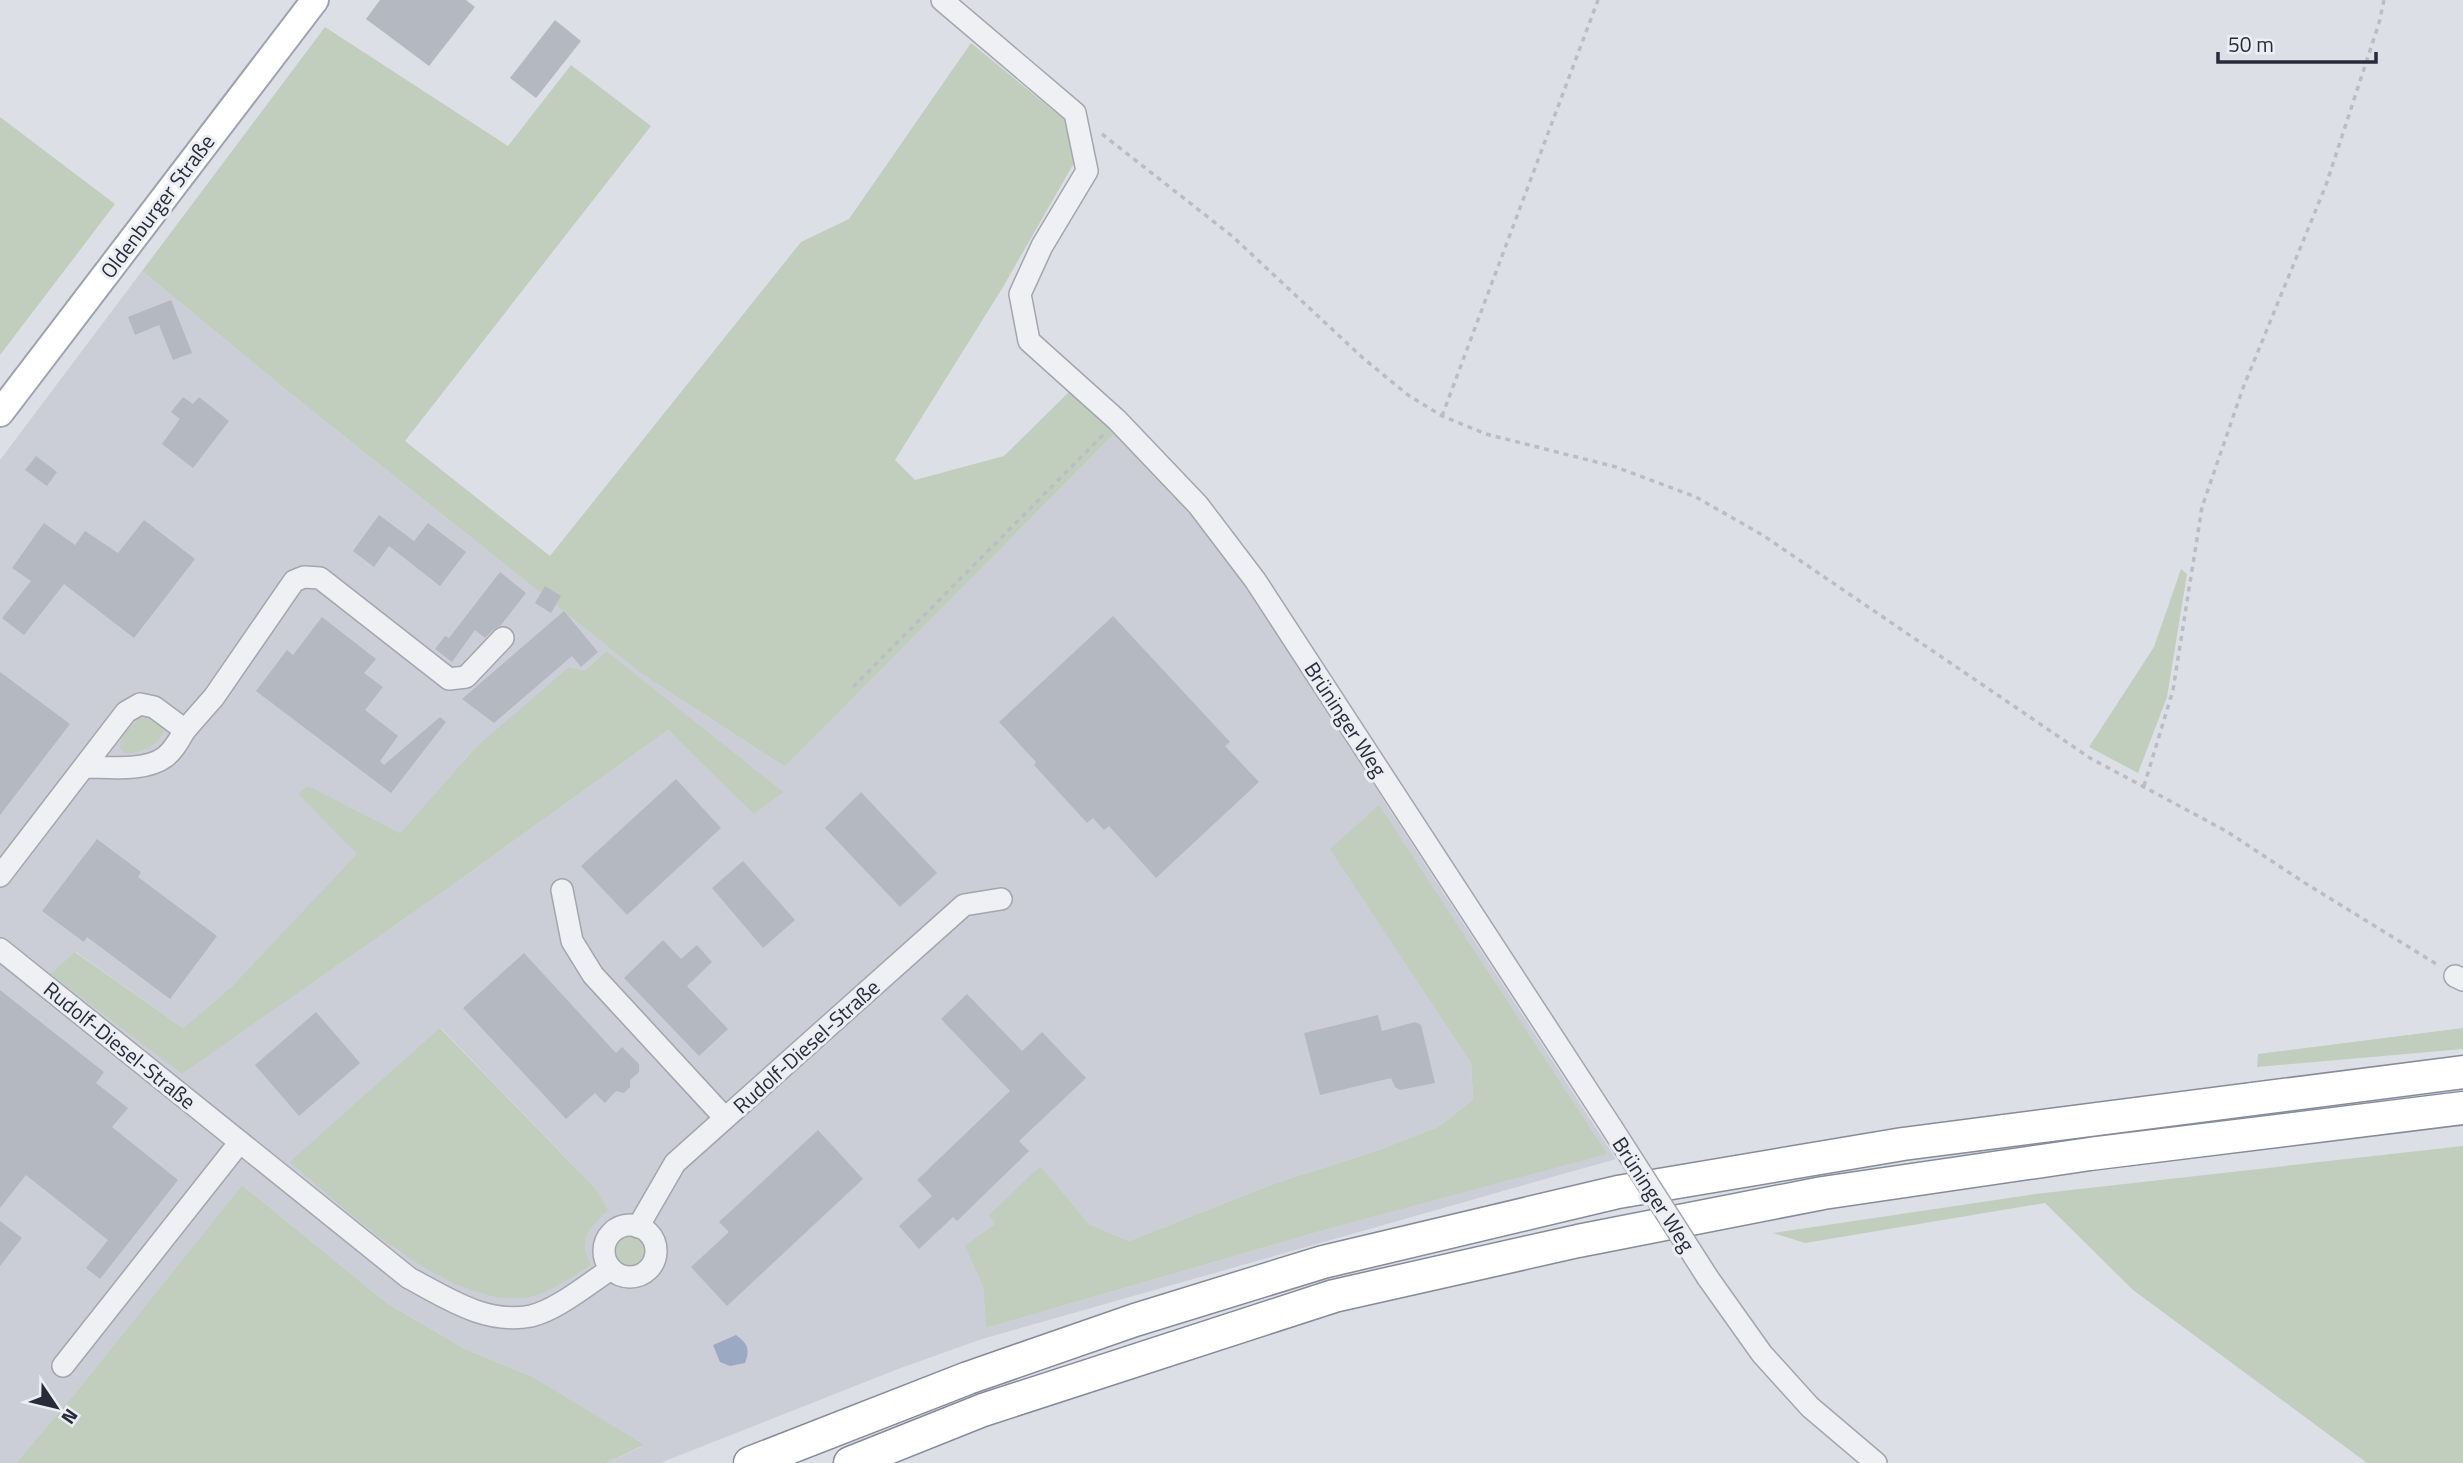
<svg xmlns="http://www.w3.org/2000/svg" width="2463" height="1463" viewBox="0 0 2463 1463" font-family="'Titillium Web',sans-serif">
	<rect width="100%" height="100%" fill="#dcdfe5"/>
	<!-- built -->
	<path fill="#cbced6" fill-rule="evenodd" d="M142,271L290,393L642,674L785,767L1116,432L1188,511L1248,585L1382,798L1616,1159L982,1339L898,1369L660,1463H606L643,1446L533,1377L465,1349L388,1304L242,1185L81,1386L16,1463H0V460ZM606,651L754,813L668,730L444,891L183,1073L50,974L76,952L183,1028L232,986L358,854L299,794L308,787L400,833L475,748L584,671ZM1331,849L1606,1154L1324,1230L986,1328L983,1286L995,1224L1039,1166L1089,1224L1129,1241L1273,1184L1379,1150L1438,1127L1473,1100L1471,1063ZM441,1028L596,1189L607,1210L592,1225L585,1241L586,1257L526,1298L484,1294L445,1279L398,1251L289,1162Z"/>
	<!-- green -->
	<g fill="#c1cebe">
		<path d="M325,27L508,146L571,65L651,126L405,441L550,556L801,242L849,219L971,43L1066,121L1074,163L1003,287L895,460L915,480L1004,456L1074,387L1116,432L785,767L642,674L290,393L142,271Z"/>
		<path d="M0,117L115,204L0,355Z"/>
		<path d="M2181,569L2187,574L2167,697L2138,773L2089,747L2154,647Z"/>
		<path d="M606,651L783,792L754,814L668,730L444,891L182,1074L50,974L75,952L183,1028L232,986L357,854L298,794L308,786L400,833L475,748L569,667L584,671Z"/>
		<path d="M141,716C153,717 159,719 164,731C157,746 143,752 126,754L120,748L121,736Z"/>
		<path d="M1379,805L1607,1154L1324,1230L986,1328L983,1286L965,1246L995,1224L989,1215L1040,1166L1089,1224L1129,1241L1273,1184L1379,1150L1438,1127L1473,1100L1471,1063L1330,849Z"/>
		<path d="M440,1028L596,1189L608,1210C590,1227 577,1240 591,1265C575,1275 543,1297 524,1298C443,1305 348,1210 289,1162Z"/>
		<path d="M2463,1028V1049L2257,1067L2258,1054Z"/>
		<path d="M2463,1146V1463H2367L2133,1290L2045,1203L1805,1243L1773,1233L2035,1194Z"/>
		<path d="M242,1185L388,1304L465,1349L533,1377L644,1445L606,1463H16L81,1386Z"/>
		<circle cx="630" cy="1251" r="16"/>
	</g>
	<!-- water -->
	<path fill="#9baac2" d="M736,1335C748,1344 750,1349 745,1363L730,1366L720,1362L713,1345Z"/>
	<!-- building -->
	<g fill="#b4b8c1">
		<path d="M380,0H466L475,7L429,66L366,19Z"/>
		<path d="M555,20L581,41L536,98L510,78Z"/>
		<path d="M171,300L192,353L173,360L159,325L135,335L128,317Z"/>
		<path d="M183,397L193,404L199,397L229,421L193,468L162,444L180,419L171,412Z"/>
		<path d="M36,456L57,472L47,486L25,470Z"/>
		<path d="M379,515L414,541L428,523L466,552L440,586L389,546L374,567L353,551Z"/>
		<path d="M144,520L195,559L134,638L64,584L24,635L2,618L31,581L12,568L44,523L75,545L85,531L118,553Z"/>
		<path d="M500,572L526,593L501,625L494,629L485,638L475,630L452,662L435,649L445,636L449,638Z"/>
		<path d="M545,586L561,596L551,613L535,603Z"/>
		<path d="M564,611L598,652L581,667L572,656L494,723L462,699Z"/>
		<path d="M1113,616L1230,742L1225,746L1259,782L1156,878L1109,826L1104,830L1093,818L1087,823L1034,765L1036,762L999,722Z"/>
		<path d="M322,617L376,659L364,673L383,687L365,710L398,736L380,761L384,765L440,717L446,722L391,793L256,691L287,650L293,655Z"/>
		<path d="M0,672L70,724L0,815Z"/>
		<path d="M676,779L721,828L627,915L581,866Z"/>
		<path d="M861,792L937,873L900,907L825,828Z"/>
		<path d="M97,839L141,872L138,877L217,936L170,999L87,937L84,942L42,911Z"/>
		<path d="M743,861L795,920L763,948L712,888Z"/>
		<path d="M663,940L681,959L697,945L712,962L687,986L728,1029L699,1056L624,978Z"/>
		<path d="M524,953L616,1053L622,1047L639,1064V1072L630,1080V1087L624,1093L616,1091L605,1103L595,1093L566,1119L463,1008Z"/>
		<path d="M0,990L104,1072L96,1083L128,1108L112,1127L178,1180L100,1279L86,1268L108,1240L26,1175L0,1208Z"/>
		<path d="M967,994L1022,1051L1042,1032L1086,1078L1019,1141L1029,1151L957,1221L953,1217L919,1249L899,1226L932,1196L917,1180L1010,1091L941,1019Z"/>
		<path d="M316,1012L360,1063L299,1116L255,1065Z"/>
		<path d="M1378,1015L1382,1031L1415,1022L1421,1025L1435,1083L1400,1090L1395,1087L1391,1078L1320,1095L1304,1033Z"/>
		<path d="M818,1130L863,1179L727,1306L691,1267L729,1232L719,1222Z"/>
		<path d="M0,1221L22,1238L0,1266Z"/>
	</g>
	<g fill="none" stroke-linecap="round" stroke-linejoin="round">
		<!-- minor casing -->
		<g stroke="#a2a6ae" stroke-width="24">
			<g id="minor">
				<path d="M942,0L1075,113L1087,171L1042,246L1020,294L1029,341L1117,420L1198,505L1255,580L1612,1128"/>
				<path d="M185,730L214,697L294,581L304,577L320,578L449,679L466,677L503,638"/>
				<path d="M0,876L126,712L140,704L154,707L185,730C179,740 174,750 165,757C145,772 108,767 84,767"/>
				<path d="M562,890L572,941L593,975L725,1118"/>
				<path d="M0,949L409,1278C447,1298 486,1325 531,1316C557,1310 588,1284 611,1269"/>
				<path d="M2455,976L2463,980"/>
				<circle cx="630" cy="1251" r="26"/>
				<path d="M638,1227L675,1163L964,905L1001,899"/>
				<path d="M1708,1278L1762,1354L1810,1407L1876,1463"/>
				<path d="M63,1366L240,1142"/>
			</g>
		</g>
		<!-- major casing -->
		<g stroke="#9da2af" stroke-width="30">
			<path id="major" d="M0,413L315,0"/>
		</g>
		<!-- highway casing -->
		<g stroke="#858b9a" stroke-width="35">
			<g id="highway">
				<path d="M750,1463L968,1378L1135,1320L1323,1262L1618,1192L1903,1144L2463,1072"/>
				<path d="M850,1463L983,1410L1334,1296L1578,1241L1823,1193L2090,1154L2463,1108"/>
			</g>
		</g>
		<!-- path -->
		<g stroke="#bbbdc4" stroke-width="3.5" stroke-dasharray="5 5" stroke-linecap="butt">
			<path d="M1102,134L1232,236L1363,358L1408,395L1442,416L1486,434L1616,467L1696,497L1764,536L2090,758L2226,831L2305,883L2438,965"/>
			<path d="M1442,416L1598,0"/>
			<path d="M853,687L1104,434"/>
			<path d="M2144,786L2173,690L2202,507L2243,388L2326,185L2379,23L2384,0"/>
		</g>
		<!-- minor -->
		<use href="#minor" stroke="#eff0f4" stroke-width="21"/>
		<!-- major -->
		<use href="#major" stroke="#fff" stroke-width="26"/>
		<!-- highway -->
		<use href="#highway" stroke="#fff" stroke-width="32"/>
		<!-- minor-bridge casing -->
		<g stroke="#a2a6ae" stroke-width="24" stroke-linecap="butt">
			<path id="minor-bridge" d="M1612,1128L1708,1278"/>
		</g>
		<!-- minor-bridge -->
		<use href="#minor-bridge" stroke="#eff0f4" stroke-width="21"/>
	</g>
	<g text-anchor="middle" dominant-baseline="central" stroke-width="6" stroke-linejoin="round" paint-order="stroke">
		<!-- street labels -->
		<g font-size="21" fill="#282c3a" stroke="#ebeef3">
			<text transform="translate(157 206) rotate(-53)">Oldenburger Straße</text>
			<text transform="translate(1346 719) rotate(57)">Brüninger Weg</text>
			<text transform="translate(120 1045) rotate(39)">Rudolf-Diesel-Straße</text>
			<text transform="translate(806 1046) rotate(-42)">Rudolf-Diesel-Straße</text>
			<text transform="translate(1654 1194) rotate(57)">Brüninger Weg</text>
		</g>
	</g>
	<!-- north arrow -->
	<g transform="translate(56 1407) rotate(125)" stroke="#ebeef3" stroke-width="5" paint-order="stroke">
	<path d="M0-5L12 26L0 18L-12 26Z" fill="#282c3a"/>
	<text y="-10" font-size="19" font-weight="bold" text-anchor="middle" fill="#282c3a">N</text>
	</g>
	<!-- scale -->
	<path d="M2218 52v10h158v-10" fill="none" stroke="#282c3a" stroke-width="3.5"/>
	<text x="2228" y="52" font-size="21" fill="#282c3a" stroke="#ebeef3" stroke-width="5" paint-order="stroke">50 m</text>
</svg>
